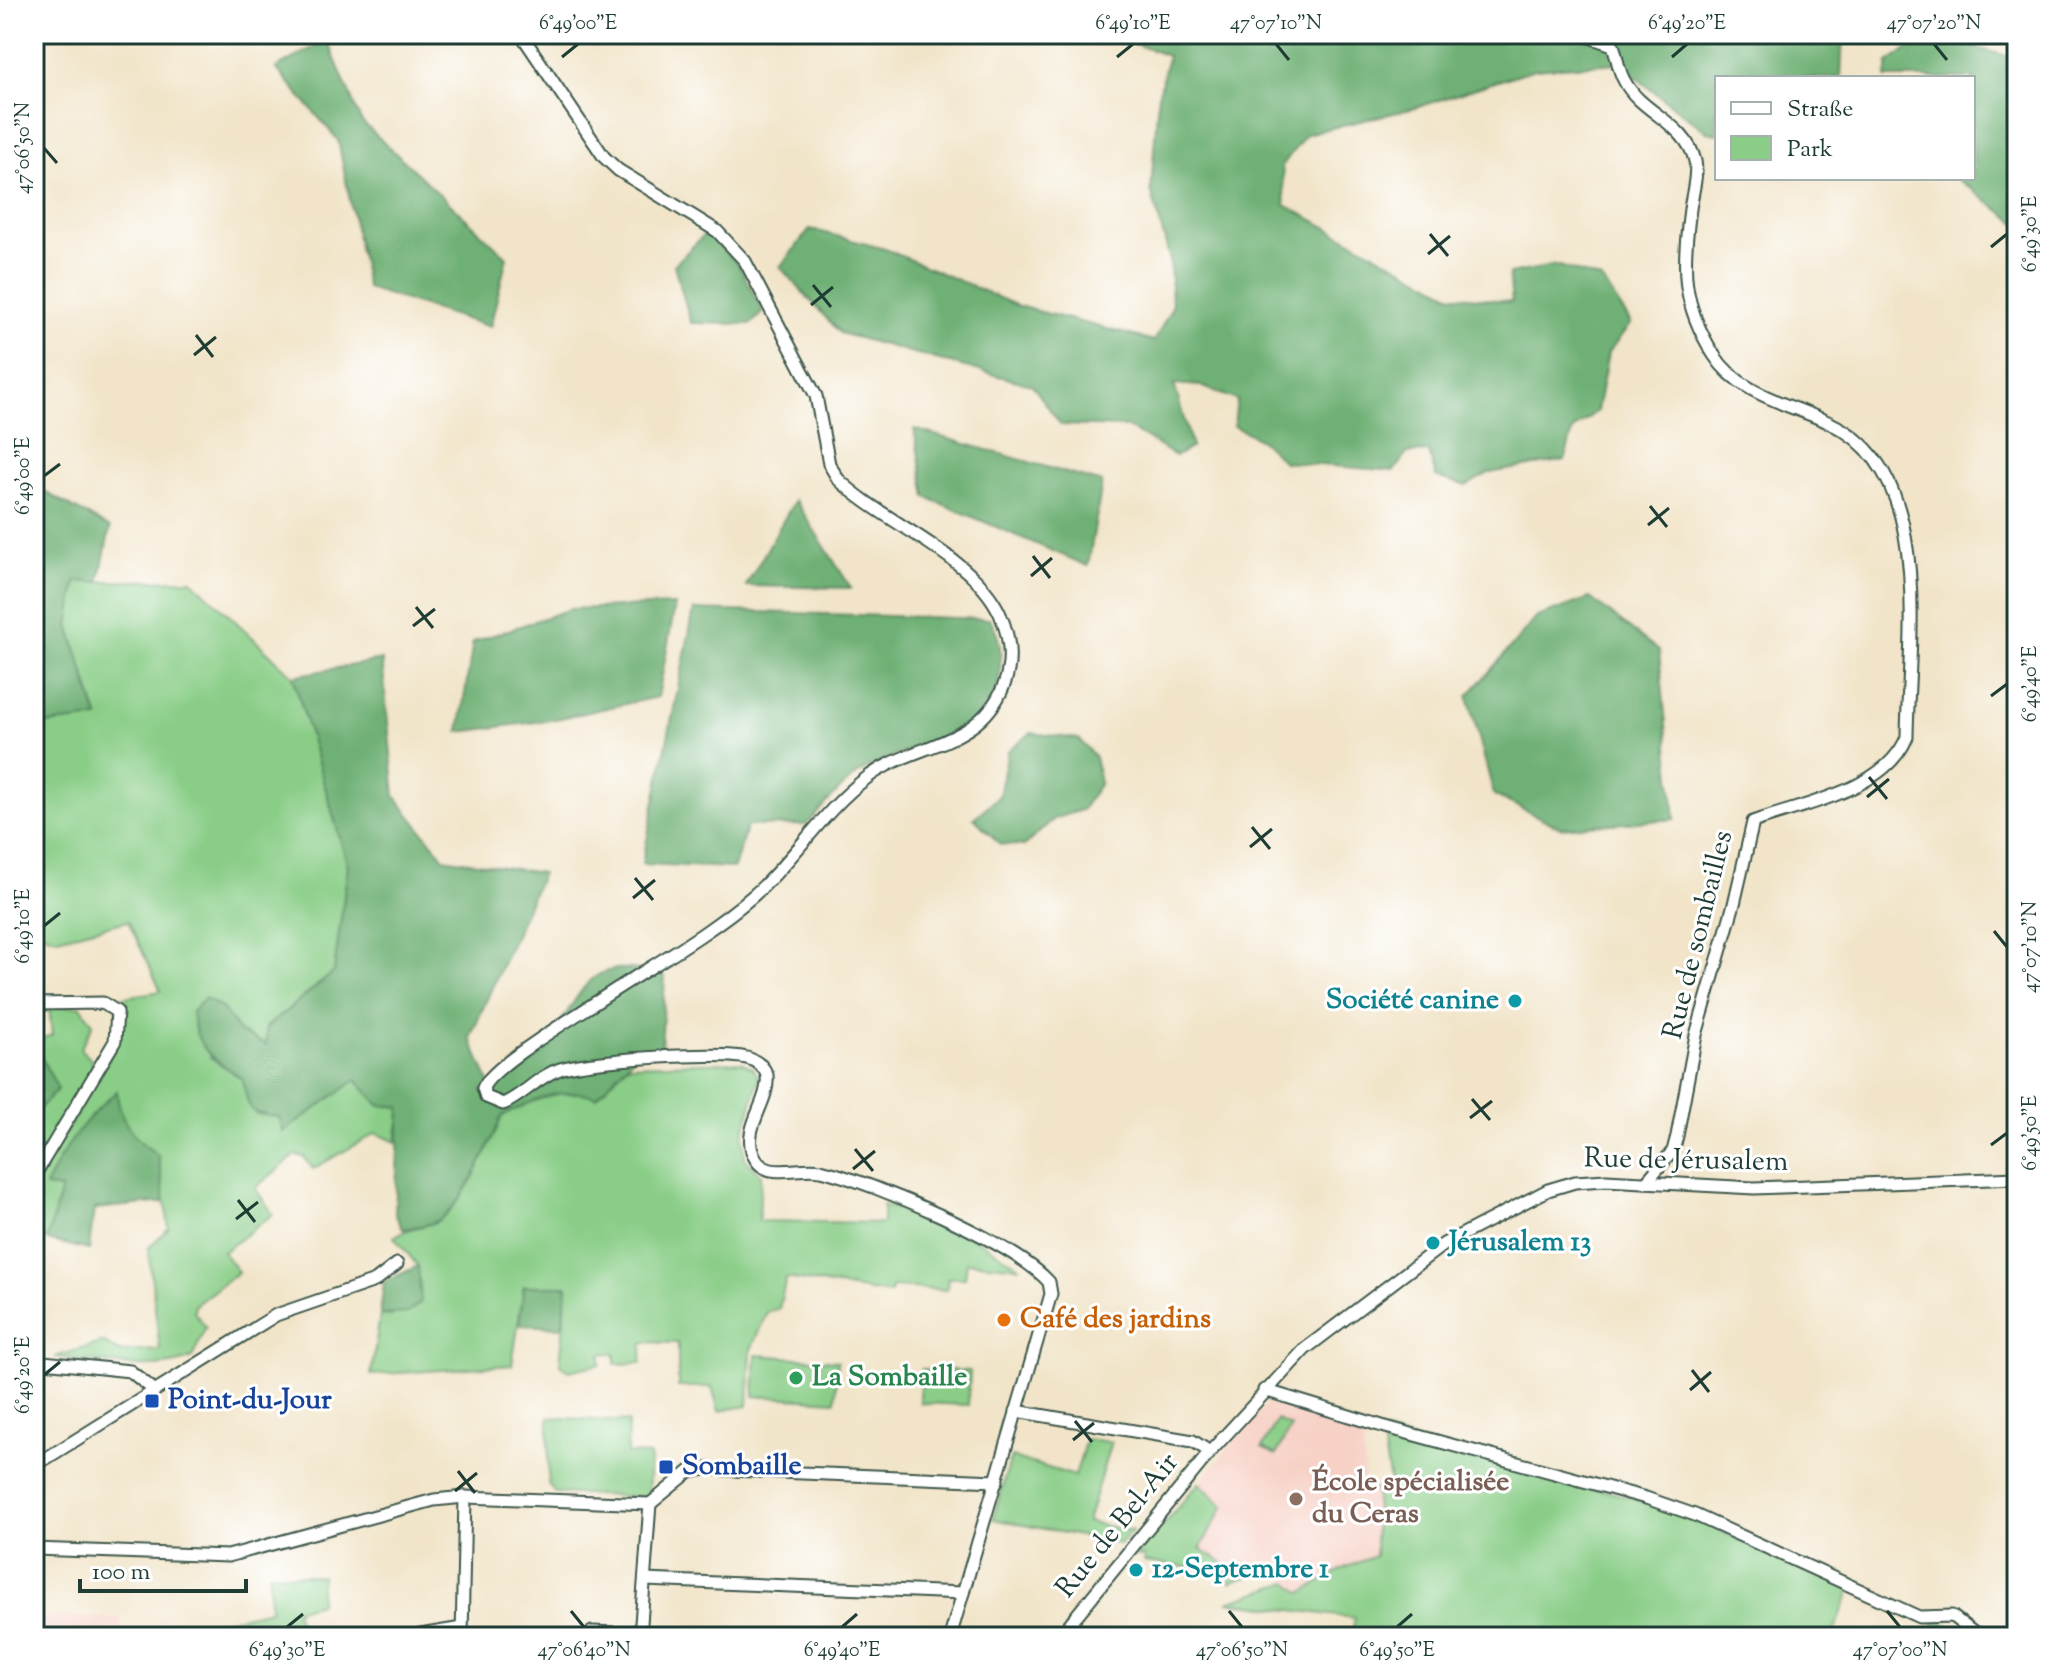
<svg xmlns="http://www.w3.org/2000/svg" width="2051" height="1671" viewBox="0 0 2051 1671" font-family="'Sorts Mill Goudy',serif">
	<rect width="100%" height="100%" fill="#fff"/>
	<filter id="ink" filterUnits="userSpaceOnUse"><feTurbulence type="fractalNoise" baseFrequency=".0125" numOctaves="2"/><feDisplacementMap in="SourceGraphic" scale="16" xChannelSelector="R" yChannelSelector="G"/><feConvolveMatrix kernelMatrix="1 2 1 2 8 2 1 2 1" color-interpolation-filters="sRGB"/></filter>
	<filter id="wash" filterUnits="userSpaceOnUse"><feTurbulence type="fractalNoise" baseFrequency=".006" numOctaves="4" result="noise"/><feDisplacementMap in="SourceGraphic" scale="32" xChannelSelector="R" yChannelSelector="G"/><feGaussianBlur stdDeviation="1.8" result="paint"/><feColorMatrix in="noise" values="0 0 0 0 0 0 0 0 0 0 0 0 0 0 0 0 0 1.4 0 .05"/><feComposite in="paint" operator="in"/></filter>
	<g filter="url(#wash)">
		<rect width="100%" height="100%" fill="#f1e4c8"/>
		<!-- built -->
		<g fill="#f7d1c6">
			<path d="M1268,1401L1363,1426L1365,1490H1376L1375,1556L1342,1569L1302,1593L1273,1569L1247,1577L1200,1549L1199,1483Z"/>
			<path d="M34,1616L122,1618L121,1637H34Z"/>
		</g>
		<!-- green -->
		<g fill="#89cd87" stroke="#54855e" stroke-width="2">
			<path d="M192,580L293,676L348,866L334,972L266,1027L267,1045L239,1032L223,1009L210,1057L242,1079L256,1114L279,1117L356,1080L379,1104L401,1107L396,1142L376,1133L313,1169L304,1157L296,1155L255,1188L273,1214L223,1252L238,1272L195,1305L194,1312L206,1327L192,1358C152,1375 98,1361 55,1357L103,1342L120,1352L160,1350L148,1248L169,1228L158,1155C135,1141 118,1121 117,1092L46,1187L61,1189L47,1240L34,1237V1186L113,1051L119,998L161,991L128,921L57,938L34,931V710L40,725L98,717L69,626L76,582Z"/>
			<path d="M81,1006L93,1024L80,1049L91,1059L95,1071L34,1171V1114L57,1089L42,1060L34,1063V1041L52,1035L49,1007Z"/>
			<path d="M741,1062L753,1068L759,1078L743,1136L745,1159L761,1174L759,1221L883,1223V1205L951,1224L1021,1267L967,1262L965,1278H948L947,1290L892,1287L891,1294L786,1278L779,1309L767,1312L751,1349L748,1406L719,1411L712,1387H678V1343L643,1342L641,1363L615,1364V1354L601,1353V1364L569,1371L560,1364L567,1287L524,1286L512,1365L371,1375L380,1315L392,1316L418,1266L394,1237C407,1227 421,1228 435,1222C462,1209 491,1143 502,1116C533,1100 564,1085 597,1096L627,1065Z"/>
			<path d="M756,1355L838,1361L835,1401L754,1396Z"/>
			<path d="M921,1369L970,1371L968,1405L920,1403Z"/>
			<path d="M549,1417L628,1422L627,1454L650,1455L648,1497L555,1493L548,1484Z"/>
			<path d="M1277,1420L1291,1427L1276,1455L1262,1448Z"/>
			<path d="M1381,1431L1669,1508L1851,1589L1832,1637H1353L1354,1618L1228,1602L1288,1582L1302,1593L1342,1569L1375,1556L1376,1490L1365,1491L1391,1488Z"/>
			<path d="M1086,1439L1111,1442L1087,1522L1132,1531L1120,1544L993,1519L1011,1457L1075,1476Z"/>
			<path d="M1199,1483L1224,1506L1200,1549L1247,1577L1230,1583L1228,1572L1144,1562V1557L1136,1556Z"/>
			<path d="M269,1573L322,1576L319,1603L295,1610L302,1637H220L221,1621L270,1610Z"/>
			<path d="M1934,1619L1975,1637H1930Z"/>
		</g>
		<!-- forest -->
		<g fill="#6eb074" stroke="#467654" stroke-width="2">
			<path d="M1108,34H1843L1841,78H1717V134L1707,132L1617,63L1535,69L1415,108L1306,134L1282,166L1285,205L1452,295L1512,302L1509,274L1557,265L1602,280L1631,323L1608,353L1597,411L1573,430L1565,460L1489,473L1466,486L1436,477L1429,452L1407,453L1394,471L1284,462L1261,440L1234,426L1237,400L1201,386L1174,384L1192,447L1176,456L1127,427L1061,425L1032,385L840,333L780,267L810,229L885,249L1018,306L1154,341L1172,307L1170,260L1151,190L1158,97L1168,56Z"/>
			<path d="M1929,34L2017,59V223L1956,178H1973V78H1886L1888,63Z"/>
			<path d="M327,40L361,121L507,257L490,327L367,288L338,140L276,68Z"/>
			<path d="M706,233L739,265L763,312L751,324L691,323L674,265Z"/>
			<path d="M914,429L1102,483L1088,566L926,497Z"/>
			<path d="M34,486L110,528L99,582H76L69,626L98,718L40,725L34,710Z"/>
			<path d="M795,500L851,588L746,586Z"/>
			<path d="M1590,598L1659,651L1675,819L1561,828L1494,795L1468,696L1537,617Z"/>
			<path d="M675,605L658,697L551,720L459,732L473,642L570,609Z"/>
			<path d="M694,610L990,619C1001,638 1001,649 1000,671C996,740 896,744 854,777C836,791 821,810 806,825L747,826L734,868L642,864Z"/>
			<path d="M382,660L395,796L444,858L542,873L470,1038L492,1089C508,1078 527,1063 541,1048C587,997 579,950 665,976L661,1051L640,1050L597,1097C564,1085 533,1100 502,1116C491,1143 462,1210 435,1222C425,1226 413,1227 403,1229L395,1214L400,1107L379,1105L356,1080L283,1132L279,1117C243,1113 251,1109 242,1079C213,1056 196,1053 192,1012L205,998L223,1009L239,1032L266,1045V1028L334,972L348,866L293,676Z"/>
			<path d="M1031,733L1079,739L1095,757L1100,783L1082,810L1054,819L1024,846L1000,844L974,818L999,796L1008,751Z"/>
			<path d="M42,1059L58,1089L34,1114V1063Z"/>
			<path d="M117,1091C118,1120 134,1140 158,1155L165,1202L94,1209L89,1250L47,1240L61,1189L45,1187C62,1149 85,1118 117,1091Z"/>
			<path d="M418,1266L421,1302L408,1313L380,1315L384,1282Z"/>
			<path d="M524,1286H567L562,1327L519,1325Z"/>
		</g>
	</g>
	<g filter="url(#ink)">
		<g fill="none" stroke-linecap="round" stroke-linejoin="round">
			<!-- street casing -->
			<g stroke="#3e564a" stroke-width="15">
				<g id="street">
					<path d="M521,34L604,157L618,170L717,231L745,261L816,396L829,464L838,479C883,523 973,555 1000,614C1010,637 1013,661 1004,685C979,748 915,742 868,777C824,809 795,859 754,895C709,934 654,964 604,997C581,1013 491,1066 483,1088L486,1097L503,1104C523,1096 538,1076 560,1069C587,1060 725,1050 750,1059C759,1062 764,1067 767,1075C770,1101 744,1125 752,1151C762,1184 797,1165 821,1170C874,1183 1013,1242 1049,1282L1051,1294L950,1637"/>
					<path d="M1580,34L1613,45C1617,56 1618,70 1624,80C1640,113 1686,122 1695,161C1698,175 1692,194 1690,209C1682,267 1681,303 1714,355C1740,396 1791,404 1832,424C1936,473 1908,643 1907,737C1886,790 1803,804 1753,822L1734,904L1696,1035L1677,1136L1673,1151L1646,1182"/>
					<path d="M34,1004L103,1003L117,1012L115,1041L34,1176"/>
					<path d="M34,1361L130,1371L154,1390"/>
					<path d="M1264,1390L1382,1426L1646,1498L1695,1515L1919,1617L1952,1616L1979,1637"/>
					<path d="M1016,1411L1193,1441L1210,1452"/>
					<path d="M34,1466L276,1315L375,1281L397,1264"/>
					<path d="M34,1549L228,1556L434,1500L465,1497L650,1504L690,1471L706,1469L997,1481"/>
					<path d="M645,1580L963,1593"/>
					<path d="M592,1632L640,1634"/>
					<path d="M408,1637L462,1628"/>
					<path d="M462,1637L465,1497"/>
					<path d="M462,1637H494"/>
					<path d="M640,1637L650,1504"/>
					<path d="M1059,1637L1210,1452L1305,1349L1444,1244L1548,1190L1575,1182L1606,1180L1754,1188L2017,1178"/>
				</g>
			</g>
			<!-- street -->
			<use href="#street" stroke="#fff" stroke-width="11"/>
		</g>
	</g>
	<!-- ticks -->
	<path fill="none" stroke="#1f3d34" stroke-width="3" d="M1276,44L1289,60M1934,44L1947,60M562,57L578,44M1117,57L1133,44M1672,57L1687,44M44,148L57,163M1430,234L1448,256M1991,247L2007,234M1428,254L1450,236M813,285L831,307M811,305L833,287M196,335L213,357M194,355L216,337M44,476L60,464M1650,506L1667,527M1648,525L1669,508M1033,556L1050,578M1031,576L1052,558M416,607L433,628M413,626L435,609M1991,696L2007,684M1869,777L1887,799M1867,797L1889,779M1252,827L1270,849M1250,847L1272,829M635,878L653,900M633,898L655,880M44,926L60,913M1994,931L2007,947M1472,1099L1490,1120M1470,1118L1492,1101M1991,1145L2007,1133M855,1149L873,1171M853,1169L875,1151M238,1200L255,1222M236,1219L258,1202M1692,1370L1709,1392M44,1375L60,1362M1690,1390L1711,1372M1075,1421L1092,1442M1073,1440L1094,1423M458,1471L475,1493M455,1491L477,1473M571,1611L584,1627M1229,1611L1242,1627M1887,1611L1900,1627M287,1627L303,1614M842,1627L857,1614M1397,1627L1412,1614"/>
	<!-- markers -->
	<g fill="#0f9aa8" stroke="#fff" stroke-width="3">
		<circle cx="1515" cy="1001" r="8"/>
		<circle cx="1433" cy="1243" r="8"/>
		<circle cx="1136" cy="1570" r="8"/>
	</g>
	<circle fill="#e8710a" stroke="#fff" stroke-width="3" cx="1004" cy="1320" r="8"/>
	<circle fill="#2e9e5b" stroke="#fff" stroke-width="3" cx="796" cy="1378" r="8"/>
	<g fill="#1a4fb4" stroke="#fff" stroke-width="3">
		<rect x="144" y="1393" width="16" height="16" rx="4"/>
		<rect x="658" y="1459" width="16" height="16" rx="4"/>
	</g>
	<circle fill="#8d6e63" stroke="#fff" stroke-width="3" cx="1296" cy="1499" r="8"/>
	<g text-anchor="middle" dominant-baseline="central" stroke-width="6" stroke-linejoin="round" paint-order="stroke">
		<!-- street labels -->
		<g font-size="28" fill="#1f3d34" stroke="#fff">
			<text transform="translate(1699 935) rotate(-76)">Rue de sombailles</text>
			<text transform="translate(1686 1161) rotate(1)">Rue de Jérusalem</text>
			<text transform="translate(1118 1526) rotate(-51)">Rue de Bel-Air</text>
		</g>
		<!-- culture labels -->
		<g font-size="28" font-weight="bold" fill="#0d838f" stroke="#fff" text-anchor="start">
			<text x="1499" y="1001" text-anchor="end">Société canine</text>
			<text x="1449" y="1243">Jérusalem 13</text>
			<text x="1152" y="1570">12-Septembre 1</text>
		</g>
		<!-- food labels -->
		<g font-size="28" font-weight="bold" fill="#c56008" stroke="#fff" text-anchor="start">
			<text x="1020" y="1320">Café des jardins</text>
		</g>
		<!-- leisure labels -->
		<g font-size="28" font-weight="bold" fill="#27864d" stroke="#fff" text-anchor="start">
			<text x="812" y="1378">La Sombaille</text>
		</g>
		<!-- transit labels -->
		<g font-size="28" font-weight="bold" fill="#164399" stroke="#fff" text-anchor="start">
			<text x="168" y="1401">Point-du-Jour</text>
			<text x="682" y="1467">Sombaille</text>
		</g>
		<!-- education labels -->
		<g font-size="28" font-weight="bold" fill="#785e54" stroke="#fff" text-anchor="start">
			<text x="1312" y="1483">École spécialisée<tspan x="1312" dy="32">du Ceras</tspan></text>
		</g>
	</g>
	<!-- margin -->
	<rect width="2051" height="1671" fill="none" stroke="#fff" stroke-width="88"/>
	<!-- legend -->
	<rect x="1715" y="76" width="260" height="104" fill="#ffffff" stroke="#a5b1ae" stroke-width="2"/>
	<rect x="1731" y="102" width="40" height="12" fill="#ffffff" stroke="#a5b1ae" stroke-width="2"/>
	<text x="1787" y="116" font-size="24" fill="#1f3d34">Straße</text>
	<rect x="1731" y="136" width="40" height="24" fill="#89cd87" stroke="#a5b1ae" stroke-width="2"/>
	<text x="1787" y="156" font-size="24" fill="#1f3d34">Park</text>
	<!-- scale -->
	<path d="M80 1579v12h166v-12" fill="none" stroke="#1f3d34" stroke-width="4"/>
	<text x="92" y="1579" font-size="24" fill="#1f3d34" stroke="#ffffff" stroke-width="6" paint-order="stroke">100 m</text>
	<rect x="44" y="44" width="1963" height="1583" fill="none" stroke="#1f3d34" stroke-width="3"/>
	<g font-size="20" text-anchor="middle" fill="#1f3d34">
		<text x="578" y="29">6°49'00"E</text>
		<text x="1133" y="29">6°49'10"E</text>
		<text x="1276" y="29">47°07'10"N</text>
		<text x="1687" y="29">6°49'20"E</text>
		<text x="1934" y="29">47°07'20"N</text>
		<text transform="translate(22 148) rotate(-90)" y="7">47°06'50"N</text>
		<text transform="translate(2029 234) rotate(-90)" y="7">6°49'30"E</text>
		<text transform="translate(22 476) rotate(-90)" y="7">6°49'00"E</text>
		<text transform="translate(2029 684) rotate(-90)" y="7">6°49'40"E</text>
		<text transform="translate(22 926) rotate(-90)" y="7">6°49'10"E</text>
		<text transform="translate(2029 947) rotate(-90)" y="7">47°07'10"N</text>
		<text transform="translate(2029 1133) rotate(-90)" y="7">6°49'50"E</text>
		<text transform="translate(22 1375) rotate(-90)" y="7">6°49'20"E</text>
		<text x="287" y="1656">6°49'30"E</text>
		<text x="584" y="1656">47°06'40"N</text>
		<text x="842" y="1656">6°49'40"E</text>
		<text x="1242" y="1656">47°06'50"N</text>
		<text x="1397" y="1656">6°49'50"E</text>
		<text x="1900" y="1656">47°07'00"N</text>
	</g>
</svg>
